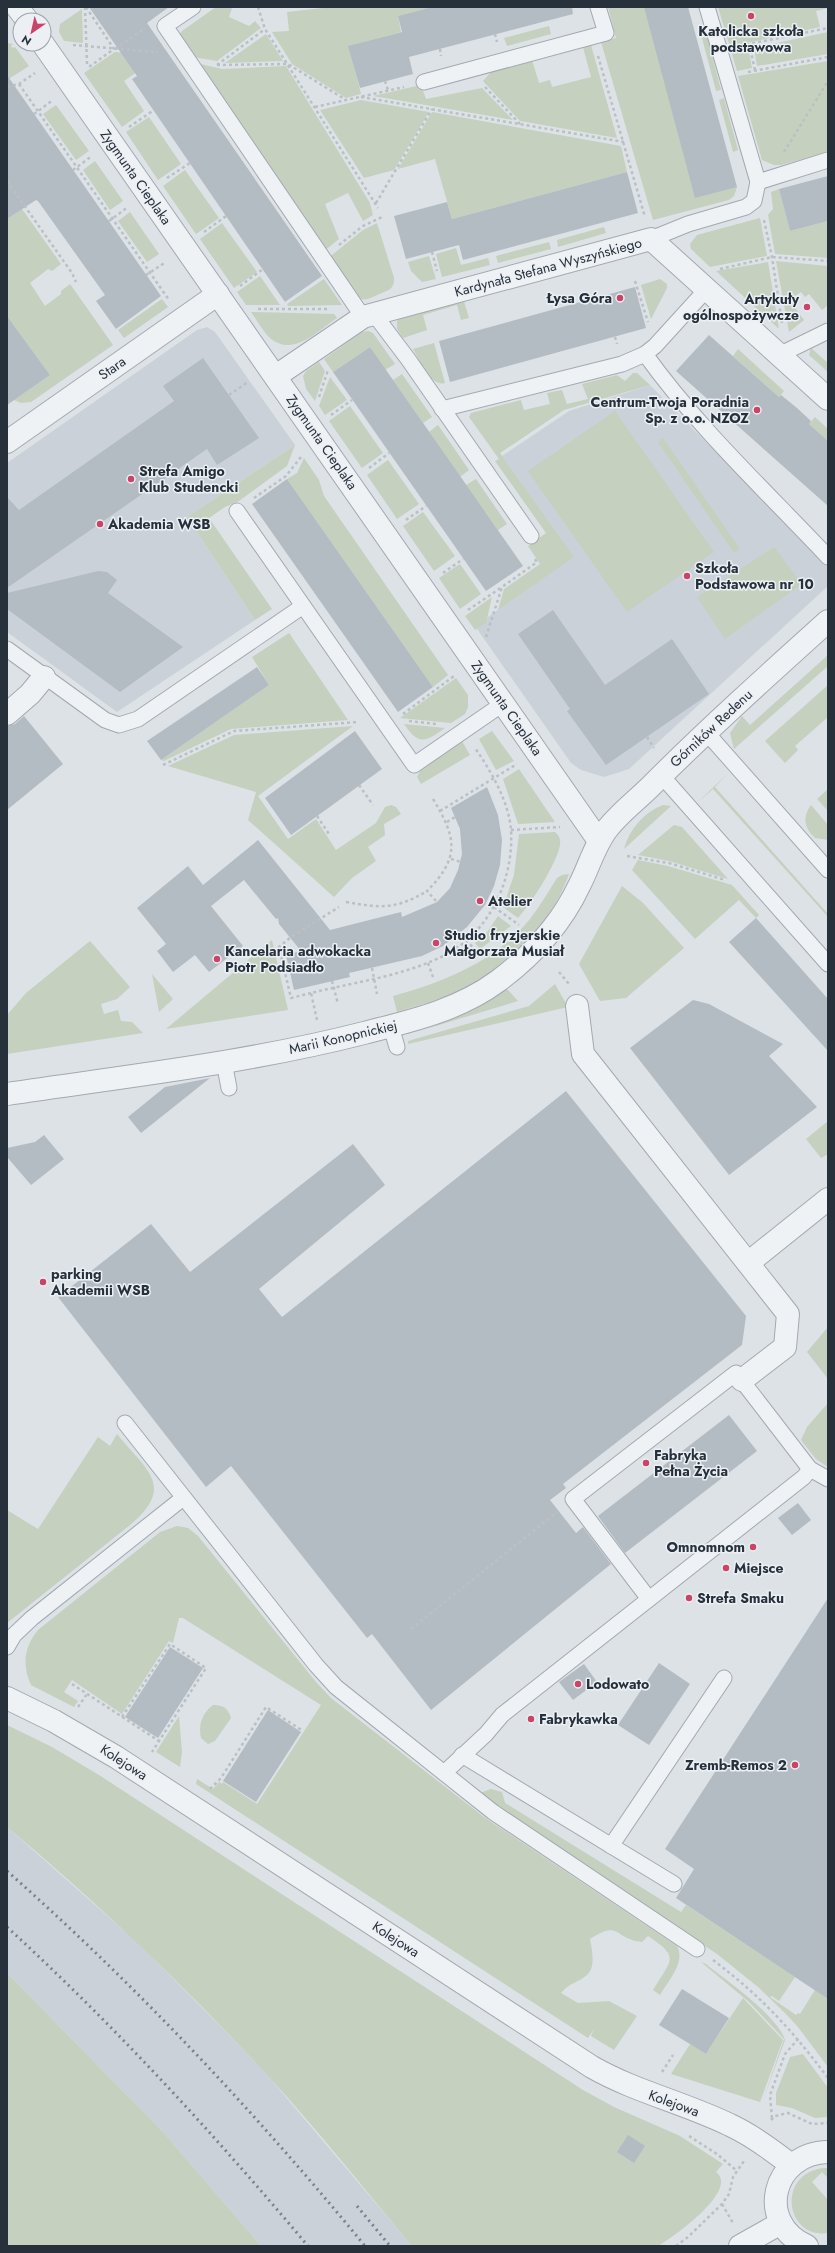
<svg xmlns="http://www.w3.org/2000/svg" width="835" height="2253" viewBox="0 0 835 2253" font-family="Jost,sans-serif">
	<rect width="100%" height="100%" fill="#dde2e6"/>
	<!-- built -->
	<g fill="#cbd1d8">
		<path d="M207,327L215,332L295,445L187,517L255,620L117,712L7,632V463L197,330Z"/>
		<path d="M650,385L828,567V586L629,769L604,777L581,770L571,763L475,626L573,557L502,456L569,411Z"/>
		<path d="M7,1827L139,1944L234,2040L268,2076L412,2246H261L162,2131L7,1973Z"/>
	</g>
	<!-- green -->
	<g fill="#c5d0be">
		<path d="M216,7L232,8L229,17L249,26L255,21L261,28L217,61L187,56L178,37L182,31Z"/>
		<path d="M332,7H432L398,16L401,32L349,46L361,94L346,98L292,64L272,32L289,31L287,12Z"/>
		<path d="M608,7H644L737,187L734,196L729,200L653,220L601,42L616,38Z"/>
		<path d="M718,7H828V8L816,11L820,27L747,43L752,68L737,71Z"/>
		<path d="M82,9L83,43L64,41L59,32L60,24Z"/>
		<path d="M549,26L551,34L507,46L504,38Z"/>
		<path d="M828,32V54L757,66L754,48Z"/>
		<path d="M266,34L283,61L225,63Z"/>
		<path d="M707,36L721,90L716,91L702,38Z"/>
		<path d="M7,43L13,44L11,46L13,48L15,47L29,66L7,80Z"/>
		<path d="M591,45L617,138L520,121L483,81L493,70L532,60L539,83L550,80L552,87L591,77L583,47Z"/>
		<path d="M115,52L160,56L124,81L144,111L122,127L84,73Z"/>
		<path d="M828,61V152L781,165H774L762,160L738,76Z"/>
		<path d="M192,62L222,69L286,66L370,203L373,215L363,221L348,193L325,204L339,239L323,252Z"/>
		<path d="M421,85L426,99L482,88L513,120L373,96Z"/>
		<path d="M724,98L738,150L733,152L719,100Z"/>
		<path d="M361,100L429,112L394,170L364,178L320,110Z"/>
		<path d="M56,105L89,151L76,160L43,114Z"/>
		<path d="M432,112L621,146L627,172L452,219L435,159L398,169Z"/>
		<path d="M149,117L181,164L158,180L126,132Z"/>
		<path d="M95,161L123,201L110,210L83,170Z"/>
		<path d="M185,170L219,218L196,234L163,186Z"/>
		<path d="M779,189L790,231L828,221V258L775,254L768,215L773,209L771,192Z"/>
		<path d="M22,209L61,264L52,271L48,269L30,283L45,306L61,294V291L70,284L113,345L31,402L21,403L14,400L50,375L7,316V219Z"/>
		<path d="M130,212L159,254L147,262L118,221Z"/>
		<path d="M760,218L767,256L710,267L691,249L690,244L697,235Z"/>
		<path d="M222,223L257,272L234,288L200,239Z"/>
		<path d="M377,223L394,278C394,288 391,289 382,293C376,295 368,301 361,299C352,297 334,268 327,259L363,230Z"/>
		<path d="M604,227L606,233L558,247L557,240Z"/>
		<path d="M549,242L551,249L498,263L496,256Z"/>
		<path d="M456,248L461,265L488,258L490,265L442,277L436,254Z"/>
		<path d="M429,256L436,279L422,282L411,271L408,262Z"/>
		<path d="M776,261L828,266V305L822,310L809,294L805,297L801,292L795,296L798,302L793,305L804,320L789,332Z"/>
		<path d="M768,262L779,329L716,271Z"/>
		<path d="M260,276L280,305H246L237,292Z"/>
		<path d="M324,279L342,305L288,306L287,304Z"/>
		<path d="M660,279L667,284V288L651,319L641,285Z"/>
		<path d="M162,299L168,307L124,338L118,330Z"/>
		<path d="M464,301L469,318L461,320L457,305L423,315L427,330L403,338L397,329V321L401,318Z"/>
		<path d="M251,312L334,314L337,318C319,330 294,357 271,339C263,332 257,320 251,312Z"/>
		<path d="M368,331L373,333L395,364L385,370L370,347L333,372L324,359L362,332Z"/>
		<path d="M434,343L445,383C430,387 420,360 413,349Z"/>
		<path d="M811,348L828,363V372L809,355Z"/>
		<path d="M738,349L784,391L779,397L733,356Z"/>
		<path d="M319,362L325,371L315,401L306,389L303,376L306,371Z"/>
		<path d="M633,373H637L650,385L564,410L500,453L574,557L498,610L504,589L540,564L528,546L546,533L495,461L499,459L469,417L471,413L521,400L524,410L550,404L547,393L562,390L567,404L588,399L582,384L617,375L625,381Z"/>
		<path d="M402,374L432,417L423,423L393,380Z"/>
		<path d="M330,377L347,400L325,415L319,406Z"/>
		<path d="M350,406L383,453L362,468L329,421Z"/>
		<path d="M615,411L714,552L627,612L528,471Z"/>
		<path d="M815,417L828,429V441L809,424Z"/>
		<path d="M438,425L469,470L460,477L429,432Z"/>
		<path d="M663,438L740,549L734,553L658,442Z"/>
		<path d="M295,445L287,466L239,501L225,507L209,518L272,609L255,620L187,517Z"/>
		<path d="M304,458L319,480L324,496L448,675L433,687L287,479L297,473Z"/>
		<path d="M388,460L419,504L397,519L367,475Z"/>
		<path d="M476,479L507,524L498,530L466,485Z"/>
		<path d="M423,512L455,556L434,571L403,526Z"/>
		<path d="M774,547L802,584L725,639L697,597Z"/>
		<path d="M460,564L481,594L460,609L439,578Z"/>
		<path d="M492,597L486,623L475,630L465,616Z"/>
		<path d="M289,633L348,720L231,729L164,761L161,760L269,685L252,657Z"/>
		<path d="M828,655V666L734,749L730,733L742,716L750,725Z"/>
		<path d="M456,678L468,695V707L465,714L451,723L400,718Z"/>
		<path d="M828,685V717L795,746L798,750L785,763L765,741Z"/>
		<path d="M404,724L445,728C425,742 419,746 404,724Z"/>
		<path d="M353,726L258,796L288,839L316,819L336,850L376,823L385,807L391,805L396,807L401,814L384,824L385,835L368,847L376,861L352,878L334,897L248,820L256,792L168,766L234,735Z"/>
		<path d="M492,731L514,761L496,770L479,739Z"/>
		<path d="M462,741L470,755L421,784L417,777L420,771Z"/>
		<path d="M519,769L555,822L518,824L503,779Z"/>
		<path d="M727,774L715,787L828,914V917L713,789L698,802Z"/>
		<path d="M828,789V811L817,799Z"/>
		<path d="M663,805L671,806L624,849C629,830 644,812 663,805Z"/>
		<path d="M811,805L828,825V840L815,838C804,828 802,817 811,805Z"/>
		<path d="M674,825L682,827L728,879L669,861L638,855Z"/>
		<path d="M555,832C559,835 561,839 560,845C557,863 531,904 518,918L503,907L514,875L519,834Z"/>
		<path d="M638,860L668,866L732,885L759,915L756,918L739,900L695,939L632,870Z"/>
		<path d="M569,874C553,922 506,968 461,990C441,1000 418,1005 397,1012L393,996C444,982 496,961 530,919C540,906 548,892 557,878L562,875Z"/>
		<path d="M622,886L643,903L684,948L626,998L600,1001L579,964Z"/>
		<path d="M498,916L511,926L480,949L475,943L488,931Z"/>
		<path d="M272,940L288,1010L166,1029Z"/>
		<path d="M90,941L130,987L117,999L101,1004L104,1014L118,1010L121,1021L132,1022L143,1033L7,1054V1015L26,993Z"/>
		<path d="M152,974L173,999L159,1012Z"/>
		<path d="M555,984L568,1007L408,1044V1041L529,1006Z"/>
		<path d="M507,989L518,1001L429,1028L472,1011Z"/>
		<path d="M828,1121V1154L821,1158L806,1139Z"/>
		<path d="M828,1327V1379L807,1352Z"/>
		<path d="M828,1403V1467L816,1459L801,1440L807,1427Z"/>
		<path d="M117,1434C147,1471 176,1486 130,1525L7,1623V1510L38,1529L98,1437L110,1446Z"/>
		<path d="M177,1526L188,1528L198,1536L316,1682L331,1698L484,1817L677,1946C686,1962 668,1981 660,1995L653,1990C671,1959 681,1958 648,1936L642,1942C614,1939 620,1919 590,1939C592,1950 596,1967 587,1975C578,1983 570,1982 561,1993L578,2003L609,2001L637,2016L614,2050L591,2036L594,2029L588,2038L196,1784L197,1779L213,1789L219,1782L222,1784L223,1782L257,1804L321,1705L183,1618H179L173,1643L169,1641L122,1714L72,1680L64,1692L78,1701L74,1707L31,1685C22,1665 24,1647 38,1630L160,1532Z"/>
		<path d="M213,1705C223,1705 228,1708 231,1718L215,1741L208,1744L201,1738C198,1725 202,1713 213,1705Z"/>
		<path d="M179,1716L182,1752L180,1767L156,1752Z"/>
		<path d="M7,1725L52,1747L99,1775L583,2090L614,2107L680,2136L723,2164L716,2172C740,2190 672,2238 658,2246H412C364,2189 318,2130 267,2075C186,1987 99,1904 7,1827Z"/>
		<path d="M491,1789L502,1792L505,1803L681,1912L686,1905L795,1977L779,2001L772,1996L770,1997L796,2015L798,2013L800,2014L815,1990L828,1999V2067L798,2027L786,2014L758,1987L717,1954L490,1803L480,1793Z"/>
		<path d="M701,1962L706,1964C727,1981 777,2015 785,2040L762,2103L784,2039L749,2002Z"/>
		<path d="M7,1973L162,2131L261,2246H7Z"/>
		<path d="M743,1998L783,2040L760,2102L671,2074L690,2044L706,2054Z"/>
		<path d="M803,2054L828,2088V2117L815,2118L792,2108L776,2105V2093L790,2057Z"/>
		<path d="M824,2168H828V2178L822,2172L812,2182L828,2200V2233C785,2239 776,2173 824,2168Z"/>
	</g>
	<!-- building -->
	<g fill="#b4bcc3">
		<path d="M89,7H169L147,23L322,276L285,302L132,79L137,76Z"/>
		<path d="M432,7H572L573,14L409,57L413,74L360,88L348,46L402,32L398,16Z"/>
		<path d="M644,7H688L737,187L695,198Z"/>
		<path d="M7,75L161,296L116,329L96,301L105,295L38,201L36,200L7,219Z"/>
		<path d="M627,172L638,213L463,260L459,245L406,259L394,216L447,202L452,219Z"/>
		<path d="M828,176V221L790,231L779,189Z"/>
		<path d="M635,287L646,328L450,382L439,341Z"/>
		<path d="M7,316L50,375L7,405Z"/>
		<path d="M709,335L779,397L781,395L797,408L811,421L809,424L828,441V506L676,371Z"/>
		<path d="M370,347L523,566L486,591L333,372Z"/>
		<path d="M203,358L259,438L217,465L207,449L7,588V497L19,510L174,401L163,386Z"/>
		<path d="M287,479L433,687L398,712L252,504Z"/>
		<path d="M98,571L107,572L117,580L108,593L183,647L120,692L7,609V593Z"/>
		<path d="M553,610L605,685L672,639L709,694L606,765L567,711L570,709L518,634Z"/>
		<path d="M257,667L269,685L161,760L147,741Z"/>
		<path d="M24,716L63,764L7,810V726L15,724Z"/>
		<path d="M355,731L382,769L291,835L265,798Z"/>
		<path d="M487,787L498,815L502,840L500,865L494,886L485,905L467,927L443,946L422,956L349,973L350,977L294,990L286,955L301,951L279,924L278,918L276,919L244,880L211,906L243,946L209,972L195,955L173,972L157,951L166,944L137,908L188,866L203,885L258,840L330,930L401,912L402,917L437,902L450,888L458,870L462,854L460,829L451,808Z"/>
		<path d="M756,918L828,999V1051L729,942Z"/>
		<path d="M693,1000L709,1004L783,1044L769,1056L817,1107L729,1175L630,1048Z"/>
		<path d="M210,1078L141,1133L128,1117L165,1087Z"/>
		<path d="M566,1091L746,1316L742,1345L563,1484L566,1488L550,1500L576,1533L583,1527L611,1564L431,1710L372,1634L367,1638L231,1466L206,1487L58,1297L151,1224L190,1272L353,1144L385,1185L259,1289L282,1317Z"/>
		<path d="M44,1135L64,1159L31,1185L7,1157V1148L35,1142Z"/>
		<path d="M729,1415L757,1451L625,1553L598,1516Z"/>
		<path d="M798,1503L811,1520L792,1535L778,1518Z"/>
		<path d="M828,1598V1999L676,1898L694,1869L665,1849Z"/>
		<path d="M170,1647L203,1668L158,1738L125,1717Z"/>
		<path d="M659,1663L690,1684L649,1745L618,1725Z"/>
		<path d="M584,1664L597,1682L573,1700L559,1682Z"/>
		<path d="M268,1710L301,1732L256,1802L223,1781Z"/>
		<path d="M682,1989L729,2018L706,2054L659,2025Z"/>
		<path d="M628,2135L645,2146L634,2163L617,2152Z"/>
	</g>
	<g fill="none" stroke-linecap="round" stroke-linejoin="round">
		<!-- service casing -->
		<g stroke="#a3a9b0" stroke-width="17">
			<g id="service">
				<path d="M193,7L165,26L363,317"/>
				<path d="M424,82L606,33L598,7"/>
				<path d="M758,182L828,160"/>
				<path d="M651,239L688,224L746,207L754,201L758,182L707,7"/>
				<path d="M374,314L408,359L531,536"/>
				<path d="M645,354C698,428 766,491 828,557"/>
				<path d="M779,355L828,331"/>
				<path d="M442,409L622,364L645,354L655,346L706,290"/>
				<path d="M237,511L414,765L504,703"/>
				<path d="M7,649L105,720L119,725L138,719L303,606"/>
				<path d="M706,732L828,870"/>
				<path d="M661,775L828,964"/>
				<path d="M391,1027L397,1047"/>
				<path d="M224,1062L229,1088"/>
				<path d="M125,1423L316,1665L336,1687L493,1812L697,1949"/>
				<path d="M649,1599L573,1499L736,1373L810,1469L828,1479"/>
				<path d="M7,1647L14,1635L32,1618L183,1498"/>
				<path d="M462,1755L674,1884"/>
				<path d="M444,1773L486,1734L502,1715L804,1477L810,1469"/>
				<path d="M611,1846L724,1678"/>
			</g>
		</g>
		<!-- pedestrian casing -->
		<g stroke="#a3a9b0" stroke-width="24">
			<g id="pedestrian">
				<path d="M577,1006L583,1054L788,1314L785,1347L742,1380"/>
				<path d="M748,1263L828,1199"/>
			</g>
		</g>
		<!-- minor casing -->
		<g stroke="#a3a9b0" stroke-width="24">
			<g id="minor">
				<path d="M17,7L27,20"/>
				<path d="M43,44L599,841"/>
				<path d="M276,376L363,317L651,239L828,399"/>
				<path d="M7,442L218,294"/>
				<path d="M7,714L30,694L44,677"/>
				<path d="M7,1094C126,1076 247,1063 364,1033C411,1021 459,1010 498,981C533,955 561,924 579,886C589,867 595,844 608,828C621,812 637,800 651,786C708,729 768,675 828,621"/>
			</g>
		</g>
		<!-- tertiary casing -->
		<g stroke="#a3a9b0" stroke-width="24">
			<g id="tertiary">
				<path d="M7,1698L54,1721L116,1757L592,2067C636,2092 685,2103 730,2125C752,2135 772,2150 791,2165"/>
				<path d="M740,2246L781,2223"/>
				<path d="M807,2246C755,2223 772,2153 828,2152"/>
			</g>
		</g>
		<!-- path -->
		<g stroke="#bbc0c5" stroke-width="2.5" stroke-dasharray="3 3" stroke-linecap="butt">
			<path d="M85,7L87,64"/>
			<path d="M86,7L114,49L89,67"/>
			<path d="M258,7L265,29L378,208"/>
			<path d="M495,34L497,42"/>
			<path d="M73,45L158,52"/>
			<path d="M115,49L145,28"/>
			<path d="M440,49L441,56"/>
			<path d="M598,56L645,217"/>
			<path d="M217,65L288,64L346,100"/>
			<path d="M217,65L265,29"/>
			<path d="M755,70L749,44L828,28"/>
			<path d="M748,72L828,57"/>
			<path d="M385,81L388,90"/>
			<path d="M19,84L169,300"/>
			<path d="M7,87L19,84L35,73"/>
			<path d="M485,87L520,124"/>
			<path d="M361,97L624,142"/>
			<path d="M315,107L404,87"/>
			<path d="M34,114L53,100"/>
			<path d="M129,127L154,110"/>
			<path d="M784,152L828,81"/>
			<path d="M73,170L92,156"/>
			<path d="M167,178L190,163"/>
			<path d="M7,181L72,273L76,282"/>
			<path d="M376,203L432,109"/>
			<path d="M764,220L772,257L782,323"/>
			<path d="M109,221L128,207"/>
			<path d="M204,232L226,216"/>
			<path d="M339,245L363,226L382,217"/>
			<path d="M432,252L437,271"/>
			<path d="M720,269L772,257L828,261"/>
			<path d="M146,275L166,262"/>
			<path d="M635,281L648,322"/>
			<path d="M240,286L263,269"/>
			<path d="M258,309H329"/>
			<path d="M615,337L617,344"/>
			<path d="M229,395L248,382"/>
			<path d="M319,397L328,370"/>
			<path d="M331,415L352,400"/>
			<path d="M369,468L389,453"/>
			<path d="M254,498L286,476L301,457"/>
			<path d="M406,520L426,506"/>
			<path d="M443,573L463,559"/>
			<path d="M468,610L502,587"/>
			<path d="M486,637L502,587L537,562L533,557"/>
			<path d="M403,714L454,676"/>
			<path d="M409,721L436,724"/>
			<path d="M647,737L654,748"/>
			<path d="M163,765L234,731L358,722"/>
			<path d="M359,785L373,805"/>
			<path d="M433,799C456,837 461,857 427,891L437,902"/>
			<path d="M440,811L517,764"/>
			<path d="M317,816L329,834"/>
			<path d="M447,822L455,817"/>
			<path d="M511,830L560,827"/>
			<path d="M627,856L669,863L725,880"/>
			<path d="M451,859L461,862"/>
			<path d="M346,902C381,908 395,910 427,891"/>
			<path d="M494,907L519,925"/>
			<path d="M466,940L480,955"/>
			<path d="M428,963L433,977"/>
			<path d="M372,968L377,994"/>
			<path d="M559,972L569,984"/>
			<path d="M332,981L338,1004"/>
			<path d="M311,993L291,998L279,947L291,937L339,907"/>
			<path d="M317,1020L311,993C355,982 404,976 445,955C490,932 514,879 511,830C509,802 491,771 475,748"/>
			<path d="M411,1629L557,1512"/>
			<path d="M72,1684L159,1741"/>
			<path d="M78,1707L87,1694"/>
			<path d="M122,1717L170,1644L206,1668L152,1752"/>
			<path d="M210,1789L221,1778L266,1707L303,1731"/>
			<path d="M713,1960C762,1997 792,2030 828,2078"/>
			<path d="M662,2072L673,2055"/>
			<path d="M772,2118L770,2095L785,2054L799,2038"/>
			<path d="M771,2120L775,2116L788,2113L812,2124L828,2123"/>
			<path d="M689,2136L717,2154L737,2171"/>
			<path d="M722,2204L733,2223"/>
			<path d="M676,2246L688,2237L722,2204L729,2194L733,2177L744,2161"/>
		</g>
		<!-- service -->
		<use href="#service" stroke="#eff2f5" stroke-width="15"/>
		<!-- pedestrian -->
		<use href="#pedestrian" stroke="#eff2f5" stroke-width="22"/>
		<!-- minor -->
		<use href="#minor" stroke="#eff2f5" stroke-width="22"/>
		<!-- tertiary -->
		<use href="#tertiary" stroke="#eff2f5" stroke-width="22"/>
		<!-- rail -->
		<g stroke="#77838f" stroke-width="3" stroke-dasharray="2 4" stroke-linecap="butt">
			<path d="M7,1871C137,1986 255,2112 365,2246"/>
			<path d="M7,1927C115,2026 214,2134 308,2246"/>
			<path d="M357,2206L390,2246"/>
		</g>
	</g>
	<!-- markers -->
	<g fill="#c94467" stroke="#ecf0f4" stroke-width="1.5">
		<circle cx="751" cy="16" r="4"/>
		<circle cx="620" cy="298" r="4"/>
		<circle cx="807" cy="307" r="4"/>
		<circle cx="757" cy="410" r="4"/>
		<circle cx="131" cy="479" r="4"/>
		<circle cx="100" cy="524" r="4"/>
		<circle cx="687" cy="576" r="4"/>
		<circle cx="480" cy="901" r="4"/>
		<circle cx="436" cy="943" r="4"/>
		<circle cx="217" cy="959" r="4"/>
		<circle cx="43" cy="1282" r="4"/>
		<circle cx="646" cy="1463" r="4"/>
		<circle cx="753" cy="1547" r="4"/>
		<circle cx="726" cy="1568" r="4"/>
		<circle cx="689" cy="1598" r="4"/>
		<circle cx="578" cy="1684" r="4"/>
		<circle cx="531" cy="1719" r="4"/>
		<circle cx="795" cy="1765" r="4"/>
	</g>
	<g text-anchor="middle" dominant-baseline="central" stroke-width="3" stroke-linejoin="round" paint-order="stroke">
		<!-- poi labels -->
		<g font-size="14" font-weight="bold" fill="#27313c" stroke="#ecf0f4" text-anchor="start">
			<text x="751" y="31" text-anchor="middle">Katolicka szkoła<tspan x="751" dy="16">podstawowa</tspan></text>
			<text x="612" y="298" text-anchor="end">Łysa Góra</text>
			<text x="799" y="299" text-anchor="end">Artykuły<tspan x="799" dy="16">ogólnospożywcze</tspan></text>
			<text x="749" y="402" text-anchor="end">Centrum-Twoja Poradnia<tspan x="749" dy="16">Sp. z o.o. NZOZ</tspan></text>
			<text x="139" y="471">Strefa Amigo<tspan x="139" dy="16">Klub Studencki</tspan></text>
			<text x="108" y="524">Akademia WSB</text>
			<text x="695" y="568">Szkoła<tspan x="695" dy="16">Podstawowa nr 10</tspan></text>
			<text x="488" y="901">Atelier</text>
			<text x="444" y="935">Studio fryzjerskie<tspan x="444" dy="16">Małgorzata Musiał</tspan></text>
			<text x="225" y="951">Kancelaria adwokacka<tspan x="225" dy="16">Piotr Podsiadło</tspan></text>
			<text x="51" y="1274">parking<tspan x="51" dy="16">Akademii WSB</tspan></text>
			<text x="654" y="1455">Fabryka<tspan x="654" dy="16">Pełna Życia</tspan></text>
			<text x="745" y="1547" text-anchor="end">Omnomnom</text>
			<text x="734" y="1568">Miejsce</text>
			<text x="697" y="1598">Strefa Smaku</text>
			<text x="586" y="1684">Lodowato</text>
			<text x="539" y="1719">Fabrykawka</text>
			<text x="787" y="1765" text-anchor="end">Zremb-Remos 2</text>
		</g>
		<!-- street labels -->
		<g font-size="14" fill="#27313c" stroke="#ecf0f4">
			<text transform="translate(136 177) rotate(55)">Zygmunta Cieplaka</text>
			<text transform="translate(548 267) rotate(-15)">Kardynała Stefana Wyszyńskiego</text>
			<text transform="translate(112 368) rotate(-35)">Stara</text>
			<text transform="translate(322 442) rotate(55)">Zygmunta Cieplaka</text>
			<text transform="translate(507 708) rotate(55)">Zygmunta Cieplaka</text>
			<text transform="translate(711 728) rotate(-43)">Górników Redenu</text>
			<text transform="translate(343 1037) rotate(-13)">Marii Konopnickiej</text>
			<text transform="translate(124 1762) rotate(33)">Kolejowa</text>
			<text transform="translate(396 1939) rotate(33)">Kolejowa</text>
			<text transform="translate(674 2103) rotate(20)">Kolejowa</text>
		</g>
	</g>
	<!-- border -->
	<rect width="835" height="2253" fill="none" stroke="#27313c" stroke-width="16"/>
	<!-- north arrow -->
	<g transform="translate(32 32) rotate(214)"><circle r="19" fill="#ecf0f4" stroke="#9da4aa"/>
	<path d="M0-3L7 15L0 10L-7 15Z" fill="#c94467"/>
	<text y="-6" font-size="11" font-weight="bold" text-anchor="middle" fill="#27313c">N</text>
	</g>
</svg>
